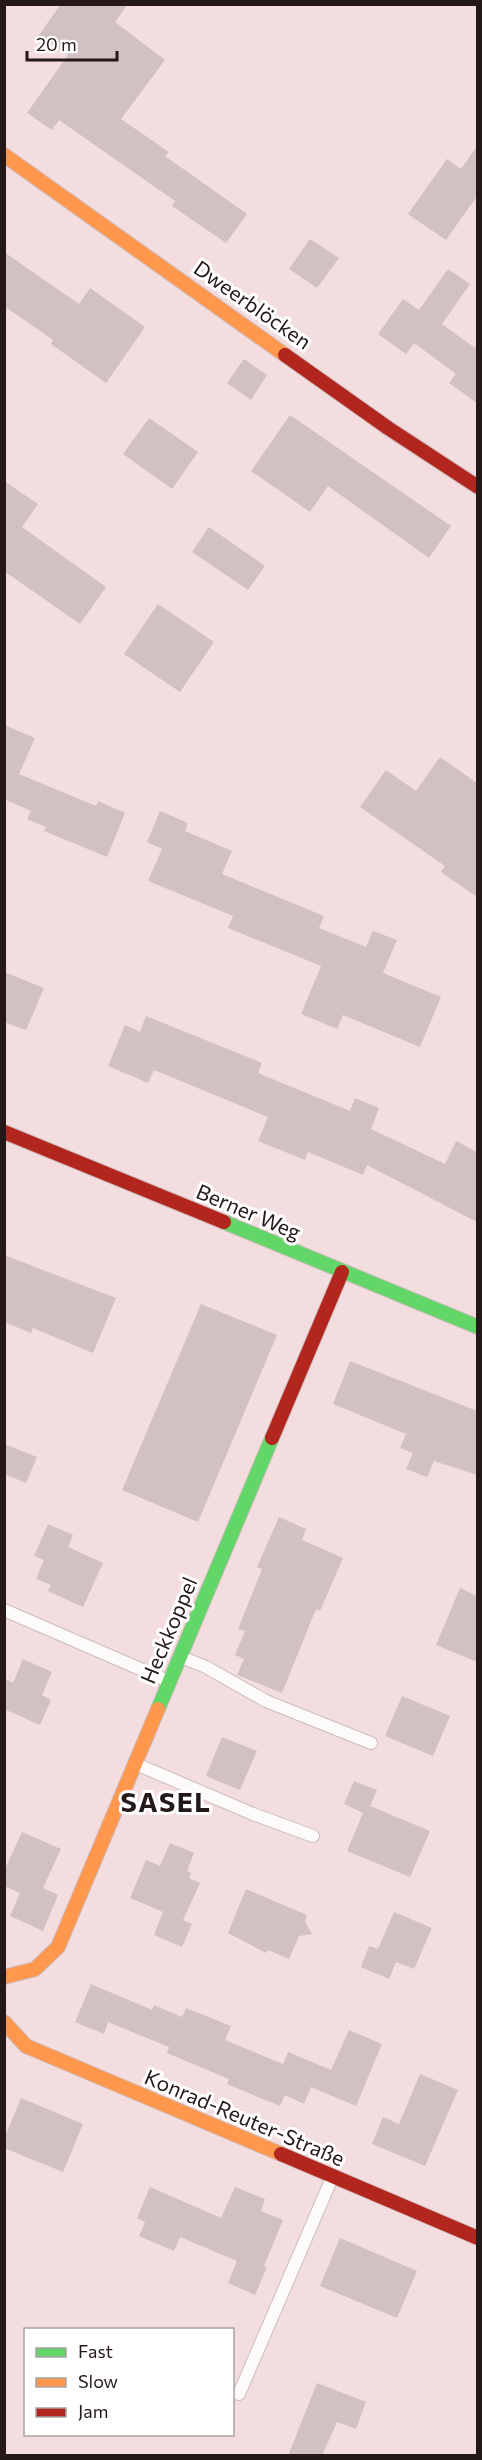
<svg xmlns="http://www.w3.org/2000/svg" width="482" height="2460" viewBox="0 0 482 2460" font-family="Commissioner,sans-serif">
	<rect width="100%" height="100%" fill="#f3dddf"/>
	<!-- building -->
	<g fill="#d1c1c2">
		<path d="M61,4H128L115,22L165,60L121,119L169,152L165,156L247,214L226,243L172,206L175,201L59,120L52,130L27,113L68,55L39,35Z"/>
		<path d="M477,146V196L446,240L408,214L447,159L461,169Z"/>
		<path d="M310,239L339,258L317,288L289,269Z"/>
		<path d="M4,252L79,304L90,288L145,327L106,383L51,344L53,340L4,306Z"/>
		<path d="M448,269L470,284L442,324L475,348L477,344V403L449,383L456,374L414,343L406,354L378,334L403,299L419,310Z"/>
		<path d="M244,359L267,375L251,400L227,383Z"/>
		<path d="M290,415L451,526L429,558L328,486L310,512L251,471Z"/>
		<path d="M149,418L198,452L172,489L123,454Z"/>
		<path d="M4,481L38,504L22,527L106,587L80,624L4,571Z"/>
		<path d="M209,527L265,566L248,590L192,552Z"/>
		<path d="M158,604L214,642L180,692L124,654Z"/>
		<path d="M4,725L35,738L19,774L96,806L98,801L125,813L107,857L44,831L46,827L27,819L31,811L6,800L4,804Z"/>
		<path d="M440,757L477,783V897L441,872L445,866L360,807L386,770L416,791Z"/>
		<path d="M160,811L188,823L185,831L232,851L222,874L324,916L319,928L366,947L373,931L397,940L383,973L441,997L420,1047L343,1015L337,1029L301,1014L321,966L228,928L233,916L148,881L162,849L147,842Z"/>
		<path d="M4,972L44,988L26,1030L4,1022Z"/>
		<path d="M146,1016L262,1063L258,1073L350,1111L355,1098L379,1108L371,1129L445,1164L456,1141L477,1152V1222L367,1165L363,1175L308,1152L305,1160L258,1141L268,1117L154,1070L148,1083L108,1066L125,1025L140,1032Z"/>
		<path d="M4,1255L116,1298L93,1353L33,1328L31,1333L4,1322Z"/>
		<path d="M201,1304L277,1335L198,1522L122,1490Z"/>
		<path d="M350,1361L477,1411V1475L434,1461L427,1477L406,1469L413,1453L400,1448L406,1434L333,1404Z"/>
		<path d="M4,1444L37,1457L26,1483L4,1474Z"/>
		<path d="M279,1517L306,1529L302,1540L343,1558L320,1611L316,1609L282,1693L237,1675L244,1659L235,1655L245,1631L238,1629L262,1569L257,1567Z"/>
		<path d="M48,1524L73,1535L68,1547L103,1563L83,1607L48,1591L51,1585L36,1579L44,1560L34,1556Z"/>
		<path d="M460,1588L477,1596V1662L436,1645Z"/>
		<path d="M23,1659L52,1672L42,1695L51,1700L40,1725L4,1709V1678L13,1683Z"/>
		<path d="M402,1696L450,1716L433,1756L385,1736Z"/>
		<path d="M222,1737L257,1751L240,1790L206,1776Z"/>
		<path d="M354,1781L377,1790L370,1806L430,1831L410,1877L347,1851L363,1813L344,1804Z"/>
		<path d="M22,1832L61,1849L43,1888L58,1895L43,1931L10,1916L20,1893L4,1886V1871Z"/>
		<path d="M170,1843L194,1853L187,1871L191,1873L189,1878L200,1883L183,1920L192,1924L182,1947L154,1935L163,1912L130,1898L146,1860L160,1866Z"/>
		<path d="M246,1889L307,1915L305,1922L312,1934L299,1936L289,1959L268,1950L266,1953L228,1933Z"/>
		<path d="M394,1912L432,1928L414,1969L396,1962L389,1979L361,1967L369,1946L378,1949Z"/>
		<path d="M91,1984L152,2010L154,2005L182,2017L186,2008L231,2026L225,2040L283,2064L288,2052L331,2070L349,2030L382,2044L356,2106L311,2087L304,2104L285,2095L280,2106L227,2084L229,2079L167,2053L169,2047L108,2022L104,2034L75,2022Z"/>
		<path d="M420,2074L458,2090L425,2166L372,2144L383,2117L399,2124Z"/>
		<path d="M21,2098L83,2124L63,2172L4,2148V2139Z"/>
		<path d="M150,2187L221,2218L235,2187L265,2199L261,2211L283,2220L264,2266L267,2267L255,2295L228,2283L237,2261L180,2237L174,2251L139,2236L145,2222L137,2218Z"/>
		<path d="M340,2238L417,2271L397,2318L320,2286Z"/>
		<path d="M317,2383L366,2402L356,2429L337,2422L322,2456H288Z"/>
	</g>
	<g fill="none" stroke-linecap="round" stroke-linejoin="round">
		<!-- lane casing -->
		<g stroke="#cdbcbe" stroke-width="14">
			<g id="lane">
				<path d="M4,1610L168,1681"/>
				<path d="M181,1657L206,1667L266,1701L371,1743"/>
				<path d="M136,1764L253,1814L313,1836"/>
				<path d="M239,2394L332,2178"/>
			</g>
		</g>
		<!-- fast casing -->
		<g stroke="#cdbcbe" stroke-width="16">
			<g id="fast">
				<path d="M224,1222L478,1327"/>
				<path d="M158,1709L272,1438"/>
			</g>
		</g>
		<!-- slow casing -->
		<g stroke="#cdbcbe" stroke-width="16">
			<g id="slow">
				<path d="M4,155L285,355"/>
				<path d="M4,1977L35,1969L58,1947L158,1709"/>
				<path d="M4,2022L26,2046L281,2154"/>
			</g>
		</g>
		<!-- jam casing -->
		<g stroke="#cdbcbe" stroke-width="16">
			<g id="jam">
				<path d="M285,355L388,428L478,487"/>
				<path d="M4,1132L224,1222"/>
				<path d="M272,1438L342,1272"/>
				<path d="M281,2154L478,2238"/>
			</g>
		</g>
		<!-- lane -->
		<use href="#lane" stroke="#fdfafa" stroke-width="12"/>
		<!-- fast -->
		<use href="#fast" stroke="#63d668" stroke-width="14"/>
		<!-- slow -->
		<use href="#slow" stroke="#ff974d" stroke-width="14"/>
		<!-- jam -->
		<use href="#jam" stroke="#b3261e" stroke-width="14"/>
	</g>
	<g text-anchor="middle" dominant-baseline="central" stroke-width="6" stroke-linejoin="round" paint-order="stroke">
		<!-- street labels -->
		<g font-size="21" fill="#251819" stroke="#fff">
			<text transform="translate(253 304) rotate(35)">Dweerblöcken</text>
			<text transform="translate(249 1211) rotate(23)">Berner Weg</text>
			<text transform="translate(168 1630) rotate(-67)">Heckkoppel</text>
			<text transform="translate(245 2117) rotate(23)">Konrad-Reuter-Straße</text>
		</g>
		<!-- district labels -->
		<g font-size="27" font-weight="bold" letter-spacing="1.5" fill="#251819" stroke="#fff">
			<text x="166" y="1801">SASEL</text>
		</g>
	</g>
	<!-- border -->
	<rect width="482" height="2460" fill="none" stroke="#251819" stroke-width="12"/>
	<!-- legend -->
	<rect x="24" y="2328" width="210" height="108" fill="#ffffff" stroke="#a8a3a3" stroke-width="1.5"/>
	<rect x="36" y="2348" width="30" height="9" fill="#63d668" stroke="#a8a3a3" stroke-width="1.5"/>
	<text x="78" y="2358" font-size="18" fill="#251819">Fast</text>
	<rect x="36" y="2378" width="30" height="9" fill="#ff974d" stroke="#a8a3a3" stroke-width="1.5"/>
	<text x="78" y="2388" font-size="18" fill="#251819">Slow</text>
	<rect x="36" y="2408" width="30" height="9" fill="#b3261e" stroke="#a8a3a3" stroke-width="1.5"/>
	<text x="78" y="2418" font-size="18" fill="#251819">Jam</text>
	<!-- scale -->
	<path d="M27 51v9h90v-9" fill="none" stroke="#251819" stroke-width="3"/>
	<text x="36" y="51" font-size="18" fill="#251819" stroke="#ffffff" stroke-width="4.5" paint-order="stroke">20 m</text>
</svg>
